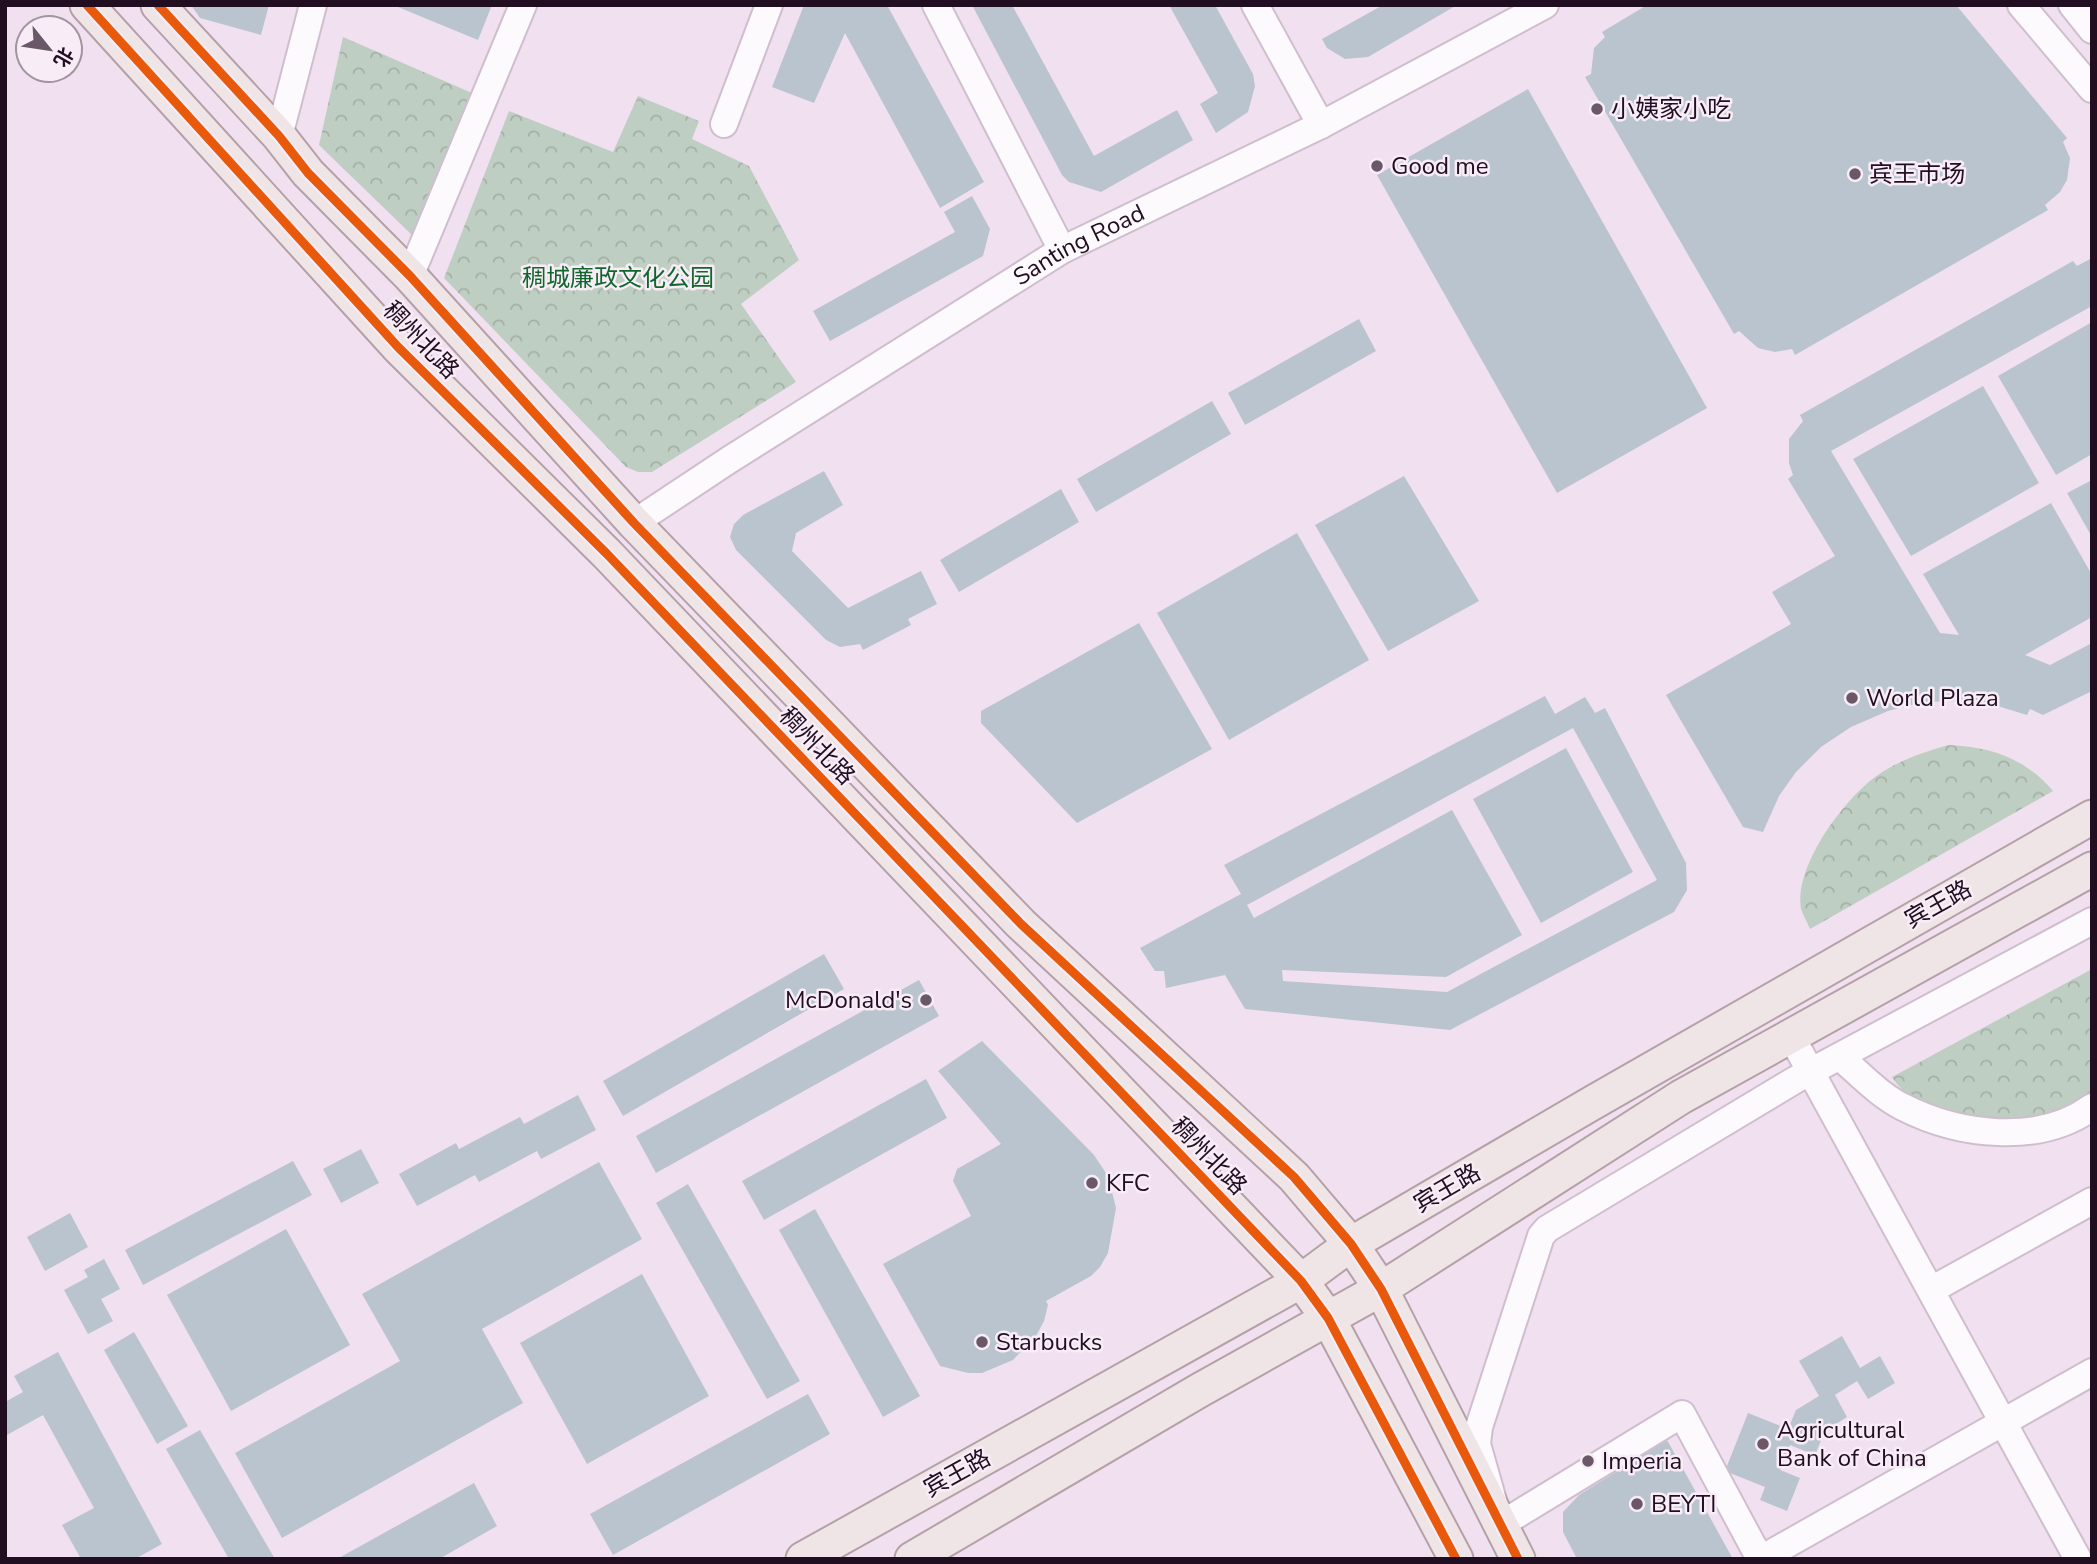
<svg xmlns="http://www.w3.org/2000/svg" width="2097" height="1564" viewBox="0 0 2097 1564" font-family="'Nunito Sans','Noto Sans SC',sans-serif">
	<defs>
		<pattern id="park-crowns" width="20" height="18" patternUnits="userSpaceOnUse" patternTransform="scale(1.75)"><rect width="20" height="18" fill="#bfcec2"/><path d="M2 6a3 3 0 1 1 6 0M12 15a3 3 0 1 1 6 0" fill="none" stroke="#a4b0a6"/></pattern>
	</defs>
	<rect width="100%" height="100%" fill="#f1e0f0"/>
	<!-- park -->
	<g fill="url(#park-crowns)">
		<path d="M343,37L472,93L415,238L319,145Z"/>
		<path d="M638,96L699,121L692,139L749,166L799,260L741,304L796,382L652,472H638L626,467L444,278L509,111L613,152Z"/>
		<path d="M1949,745C1991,747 2025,758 2053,791L1810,929C1807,922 1803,915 1801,909C1794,866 1843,801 1875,777C1897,761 1923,752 1949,745Z"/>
		<path d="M2092,969V1094C2044,1124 1988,1128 1936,1107C1918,1100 1903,1095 1892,1077Z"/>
	</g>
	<!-- building -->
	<g fill="#bac4ce" fill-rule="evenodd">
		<path d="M191,5H269L261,35L200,18Z"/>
		<path d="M393,5H492L478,40Z"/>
		<path d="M804,5H887L984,182L940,208L845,33L814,103L772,87Z"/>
		<path d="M972,5H1012L1094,156L1177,110L1193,140L1101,192L1069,182L1062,175Z"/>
		<path d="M1169,5H1215L1253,74L1255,86L1248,112L1216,133L1200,104L1218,93Z"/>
		<path d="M1383,5H1457L1368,57L1345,59L1327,48L1322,39Z"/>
		<path d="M1647,5H1956L2067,138L2063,142L2070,158L2067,180L2060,192L2045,205L2048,210L1795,355L1792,349L1775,352L1758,348L1739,331L1734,334L1585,77L1591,74L1594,48L1605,37L1602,32Z"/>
		<path d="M1528,89L1707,408L1557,493L1377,175Z"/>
		<path d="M972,196L990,229L983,256L830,341L813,311L955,232L944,212Z"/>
		<path d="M2092,258V306L1831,451L1940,633L1959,635L1923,574L2051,503L2092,575V617L2025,655L2050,665L2092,643V691L2043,715L2030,709L2027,715L1991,704L1959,701L1923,702L1888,711L1851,727L1821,747L1796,772L1779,796L1763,832L1743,827L1666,695L1791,624L1772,592L1835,556L1788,479L1793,475L1789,463V439L1803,421L1800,415L2073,261L2077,266Z"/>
		<path d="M1359,319L1376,351L1245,425L1228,393Z"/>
		<path d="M2092,322V454L2056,475L1998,376Z"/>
		<path d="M1983,386L2039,483L1911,556L1853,459Z"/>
		<path d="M1212,401L1231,434L1096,512L1077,479Z"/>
		<path d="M824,471L843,505L796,533L792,551L848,608L921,571L937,604L908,619L911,625L863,650L860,644L840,647L826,640L736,550L730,537L734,524L743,515Z"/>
		<path d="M1404,476L1479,601L1388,651L1315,525Z"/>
		<path d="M2092,480V537L2067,493Z"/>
		<path d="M1061,489L1079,522L959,592L940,560Z"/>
		<path d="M1297,533L1369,660L1229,740L1157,613Z"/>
		<path d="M1139,623L1212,749L1077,823L981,723V711Z"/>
		<path d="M1545,696L1555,714L1585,697L1595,713L1605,708L1686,863L1687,890L1674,912L1450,1030L1245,1009L1225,975L1166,988L1164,971H1155L1140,948L1241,894L1224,865ZM1573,728L1657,880L1447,992L1283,981L1282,970L1446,977L1522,935L1452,810L1254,918L1247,905Z"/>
		<path d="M1566,748L1633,872L1541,923L1473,799Z"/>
		<path d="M824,954L844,989L623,1116L603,1081Z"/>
		<path d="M919,980L939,1016L656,1173L636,1136Z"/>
		<path d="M982,1041L1094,1155L1108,1176L1116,1208L1108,1253L1100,1267L1091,1276L1046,1301L1048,1305L1044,1321L1036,1336L1013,1360L982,1373H968L940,1366L883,1264L971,1216L953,1181L957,1169L1001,1144L938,1071Z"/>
		<path d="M926,1079L947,1118L764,1220L742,1181Z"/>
		<path d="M578,1095L596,1130L541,1159L537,1151L479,1182L475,1175L417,1206L399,1174L456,1143L459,1149L520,1117L524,1124Z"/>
		<path d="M361,1149L379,1183L341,1203L323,1169Z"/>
		<path d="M293,1161L312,1195L143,1285L125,1250Z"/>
		<path d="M599,1162L642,1239L482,1329L523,1403L282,1538L235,1453L400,1361L362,1294Z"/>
		<path d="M688,1184L800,1381L767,1399L656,1203Z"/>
		<path d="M815,1209L920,1396L883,1417L779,1230Z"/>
		<path d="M70,1213L88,1247L45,1271L27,1237Z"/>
		<path d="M286,1229L350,1345L231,1411L167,1295Z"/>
		<path d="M104,1259L120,1289L101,1299L113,1321L88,1334L64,1290L88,1277L84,1270Z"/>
		<path d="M642,1274L709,1396L587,1464L520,1343Z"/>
		<path d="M134,1332L188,1426L157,1444L104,1350Z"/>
		<path d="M1842,1336L1860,1368L1880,1356L1895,1383L1868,1399L1857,1381L1835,1395L1847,1417L1825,1431L1815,1455L1790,1445L1780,1470L1800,1478L1787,1511L1760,1500L1765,1487L1725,1471L1748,1413L1788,1429L1796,1410L1819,1396L1799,1361Z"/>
		<path d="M58,1352L162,1544L135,1559H81L62,1525L94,1508L43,1415L5,1436V1402L23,1392L14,1376Z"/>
		<path d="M808,1394L830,1434L613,1555L590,1514Z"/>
		<path d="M200,1430L275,1559H229L166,1449Z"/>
		<path d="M1667,1440L1733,1559H1577L1563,1532V1512L1579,1495Z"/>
		<path d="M474,1483L497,1526L439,1559H337Z"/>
	</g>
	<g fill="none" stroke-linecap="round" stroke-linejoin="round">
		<!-- minor casing -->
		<g stroke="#cfbece" stroke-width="30">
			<g id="minor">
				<path d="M936,5L1062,250"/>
				<path d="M1255,5L1321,125"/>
				<path d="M2021,5L2092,89"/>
				<path d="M2072,5L2092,30"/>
				<path d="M724,124L769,5"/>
				<path d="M279,136L313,5"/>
				<path d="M410,276L523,5"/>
				<path id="s1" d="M634,523L729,460L1062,250L1321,125L1545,5"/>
				<path d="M1791,1036L2078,1559"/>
				<path d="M1840,1057C1860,1074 1879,1095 1903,1107C1958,1135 2039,1146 2092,1107"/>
				<path d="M1931,1290L2092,1201"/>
				<path d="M1760,1559L1682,1414L1500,1525L1477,1444L1479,1427L1541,1236L1547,1229L1795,1080L2092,921"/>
				<path d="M1761,1559L2092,1372"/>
			</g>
		</g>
		<!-- major casing -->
		<g stroke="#b6a0a7" stroke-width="37">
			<g id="major">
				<path d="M87,5L398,347L607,554L1301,1281L1328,1318L1456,1559"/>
				<path d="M158,5L279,136L308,173L410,276L634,523L1021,924L1294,1177L1351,1244L1381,1289L1518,1559"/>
				<path d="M803,1559L1301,1281L1351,1244L1594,1102L2092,817"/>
				<path d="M912,1559L1200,1390L1381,1289L1681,1097L2092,869"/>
			</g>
		</g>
		<!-- minor -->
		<use href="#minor" stroke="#fdfafd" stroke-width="26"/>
		<!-- major -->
		<use href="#major" stroke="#efe5e7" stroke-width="33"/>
		<!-- cycleway casing -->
		<g stroke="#f8edf7" stroke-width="13">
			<g id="cycleway">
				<path d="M87,5L398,347L607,554L1301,1281L1328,1318L1456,1559"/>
				<path d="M158,5L279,136L308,173L410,276L634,523L1021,924L1294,1177L1351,1244L1381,1289L1518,1559"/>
			</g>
		</g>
		<!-- cycleway -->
		<use href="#cycleway" stroke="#e8590c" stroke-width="9"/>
	</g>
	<!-- markers -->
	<g fill="#6a5869" stroke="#f8edf7" stroke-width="2.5">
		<circle cx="1597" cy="109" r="7"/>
		<circle cx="1377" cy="166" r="7"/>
		<circle cx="1855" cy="174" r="7"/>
		<circle cx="1852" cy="698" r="7"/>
		<circle cx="926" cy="1000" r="7"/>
		<circle cx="1092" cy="1183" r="7"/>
		<circle cx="982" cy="1342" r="7"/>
		<circle cx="1763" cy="1444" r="7"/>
		<circle cx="1588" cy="1461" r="7"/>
		<circle cx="1637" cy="1504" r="7"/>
	</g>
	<g text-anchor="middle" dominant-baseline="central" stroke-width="5" stroke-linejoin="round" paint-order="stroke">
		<!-- poi labels -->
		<g font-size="24" fill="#210e21" stroke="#f8edf7" text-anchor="start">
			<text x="1611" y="109">小姨家小吃</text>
			<text x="1391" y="166">Good me</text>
			<text x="1869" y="174">宾王市场</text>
			<text x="1866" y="698">World Plaza</text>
			<text x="912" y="1000" text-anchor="end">McDonald's</text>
			<text x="1106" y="1183">KFC</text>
			<text x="996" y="1342">Starbucks</text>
			<text x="1777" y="1430">Agricultural<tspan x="1777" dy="28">Bank of China</tspan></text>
			<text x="1602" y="1461">Imperia</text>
			<text x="1651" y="1504">BEYTI</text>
		</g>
		<!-- street labels -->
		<g font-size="24" fill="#210e21" stroke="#f8edf7">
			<text stroke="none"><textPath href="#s1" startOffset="525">Santing Road</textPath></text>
			<text transform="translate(421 340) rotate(46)">稠州北路</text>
			<text transform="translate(817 746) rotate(46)">稠州北路</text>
			<text transform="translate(1938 904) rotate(-29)">宾王路</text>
			<text transform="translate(1209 1156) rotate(46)">稠州北路</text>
			<text transform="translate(1447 1188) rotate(-30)">宾王路</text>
			<text transform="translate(957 1473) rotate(-29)">宾王路</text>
		</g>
		<!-- park labels -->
		<g font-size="24" fill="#10672d" stroke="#f8edf7">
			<text x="618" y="278">稠城廉政文化公园</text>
		</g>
	</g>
	<!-- border -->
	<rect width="2097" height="1564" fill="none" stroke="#210e21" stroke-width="14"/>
	<!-- north arrow -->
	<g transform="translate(49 49) rotate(120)"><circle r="33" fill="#f8edf7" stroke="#a294a1" stroke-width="2"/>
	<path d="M0-5L12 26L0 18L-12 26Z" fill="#6a5869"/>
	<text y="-10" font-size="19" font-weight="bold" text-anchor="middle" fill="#210e21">北</text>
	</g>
</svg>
